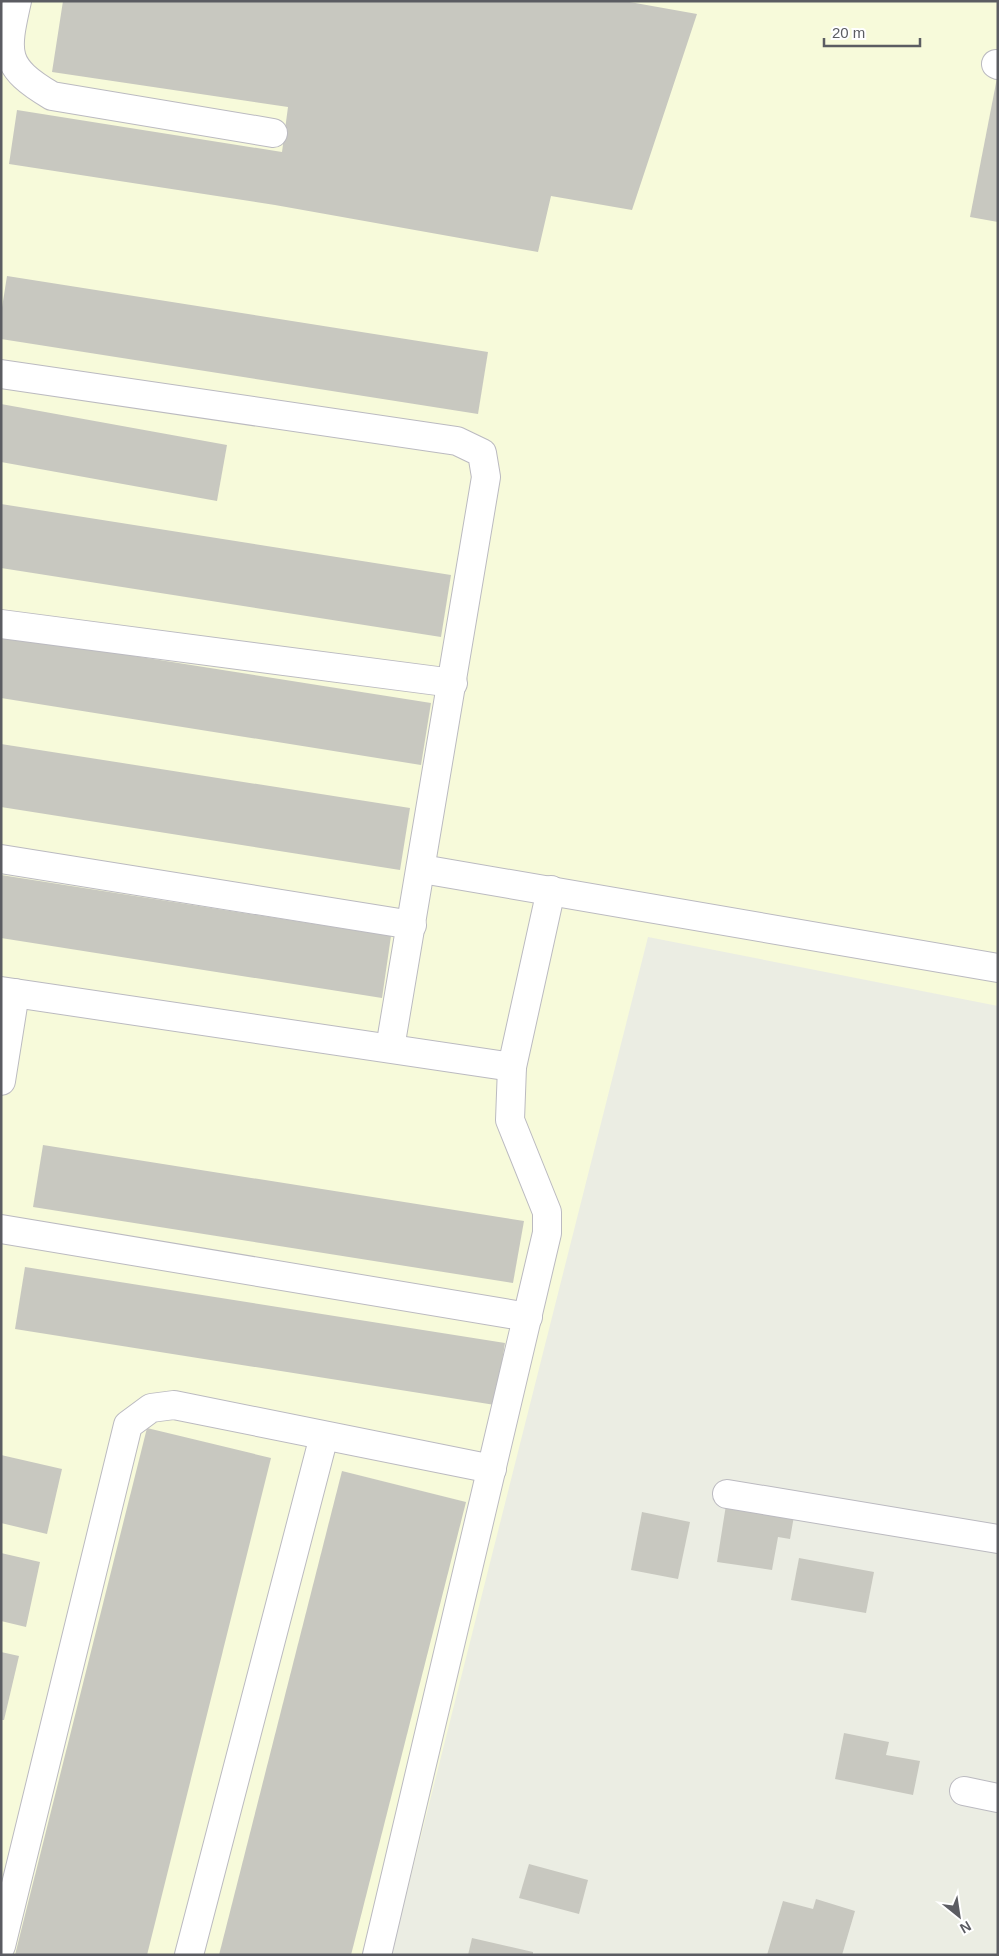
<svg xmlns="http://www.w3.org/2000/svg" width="999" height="1956" viewBox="0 0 999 1956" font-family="Arial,sans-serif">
	<rect width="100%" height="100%" fill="#ebede3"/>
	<!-- commercial -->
	<path fill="#f7fada" d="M1,1H998V1006L648,937L391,1955H1Z"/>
	<!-- building -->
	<g fill="#c8c8c0">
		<path d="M63,1H624L697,14L632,210L551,196L538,252L275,205L9,164L17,110L282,152L288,107L52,72Z"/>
		<path d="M997,78H998V222L970,217Z"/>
		<path d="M7,276L488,352L478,414L1,339V314Z"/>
		<path d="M1,404L227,445L217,501L1,462Z"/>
		<path d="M1,504L451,575L441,637L1,568Z"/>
		<path d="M1,635L431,703L421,765L1,698Z"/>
		<path d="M1,744L410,808L400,870L1,807Z"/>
		<path d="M1,875L391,936L382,998L1,938Z"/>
		<path d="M43,1145L524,1221L513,1283L33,1207Z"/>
		<path d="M25,1267L505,1343L495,1405L15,1329Z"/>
		<path d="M147,1428L271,1458L147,1955H15Z"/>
		<path d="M1,1455L62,1469L47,1534L1,1523Z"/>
		<path d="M342,1471L466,1502L351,1955H219Z"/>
		<path d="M726,1505L794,1516L790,1539L778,1537L772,1570L717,1562Z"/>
		<path d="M642,1512L690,1522L678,1579L631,1570Z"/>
		<path d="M1,1553L40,1562L26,1627L1,1621Z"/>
		<path d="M799,1558L874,1572L866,1613L791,1600Z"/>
		<path d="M1,1652L19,1656L4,1720H1Z"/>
		<path d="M844,1733L889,1742L886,1755L920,1761L913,1795L835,1779Z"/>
		<path d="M529,1864L588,1880L579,1914L519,1898Z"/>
		<path d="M816,1899L855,1911L842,1955H767L783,1901L813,1909Z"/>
		<path d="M472,1938L533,1952V1955H468Z"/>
	</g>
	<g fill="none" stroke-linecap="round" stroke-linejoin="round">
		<!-- minor casing -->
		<g stroke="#bbbac0" stroke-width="30">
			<g id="minor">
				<path d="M17,1C5,54 3,67 52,96L273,133"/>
				<path d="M996,64L998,65"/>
				<path d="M1,374L457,441L482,453L486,477L390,1048"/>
				<path d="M1,624L453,683"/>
				<path d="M1,859L412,925"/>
				<path d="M422,869L998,968"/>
				<path d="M1,991L512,1067"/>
				<path d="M1,1081L15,993"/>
				<path d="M1,1229L528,1317"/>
				<path d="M727,1494L998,1539"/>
				<path d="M964,1791L998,1798"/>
				<path d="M1,1946L128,1425L151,1408L174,1405L492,1469"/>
				<path d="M189,1955L324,1436"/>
				<path d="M377,1955L547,1233V1212L510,1120L512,1067L551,890"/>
			</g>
		</g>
		<!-- minor -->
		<use href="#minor" stroke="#fff" stroke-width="28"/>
	</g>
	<!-- border -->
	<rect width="999" height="1956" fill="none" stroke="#5b5c62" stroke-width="5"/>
	<!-- north arrow -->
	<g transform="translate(959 1916) rotate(150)" stroke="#ffffff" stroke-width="4" paint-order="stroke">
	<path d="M0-4L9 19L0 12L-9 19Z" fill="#5b5c62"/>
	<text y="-8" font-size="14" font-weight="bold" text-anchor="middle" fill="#5b5c62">N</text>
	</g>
	<!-- scale -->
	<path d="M824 38v8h96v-8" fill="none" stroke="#5b5c62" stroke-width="2.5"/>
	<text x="832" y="38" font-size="15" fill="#5b5c62" stroke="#ffffff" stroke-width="4" paint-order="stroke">20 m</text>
</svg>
